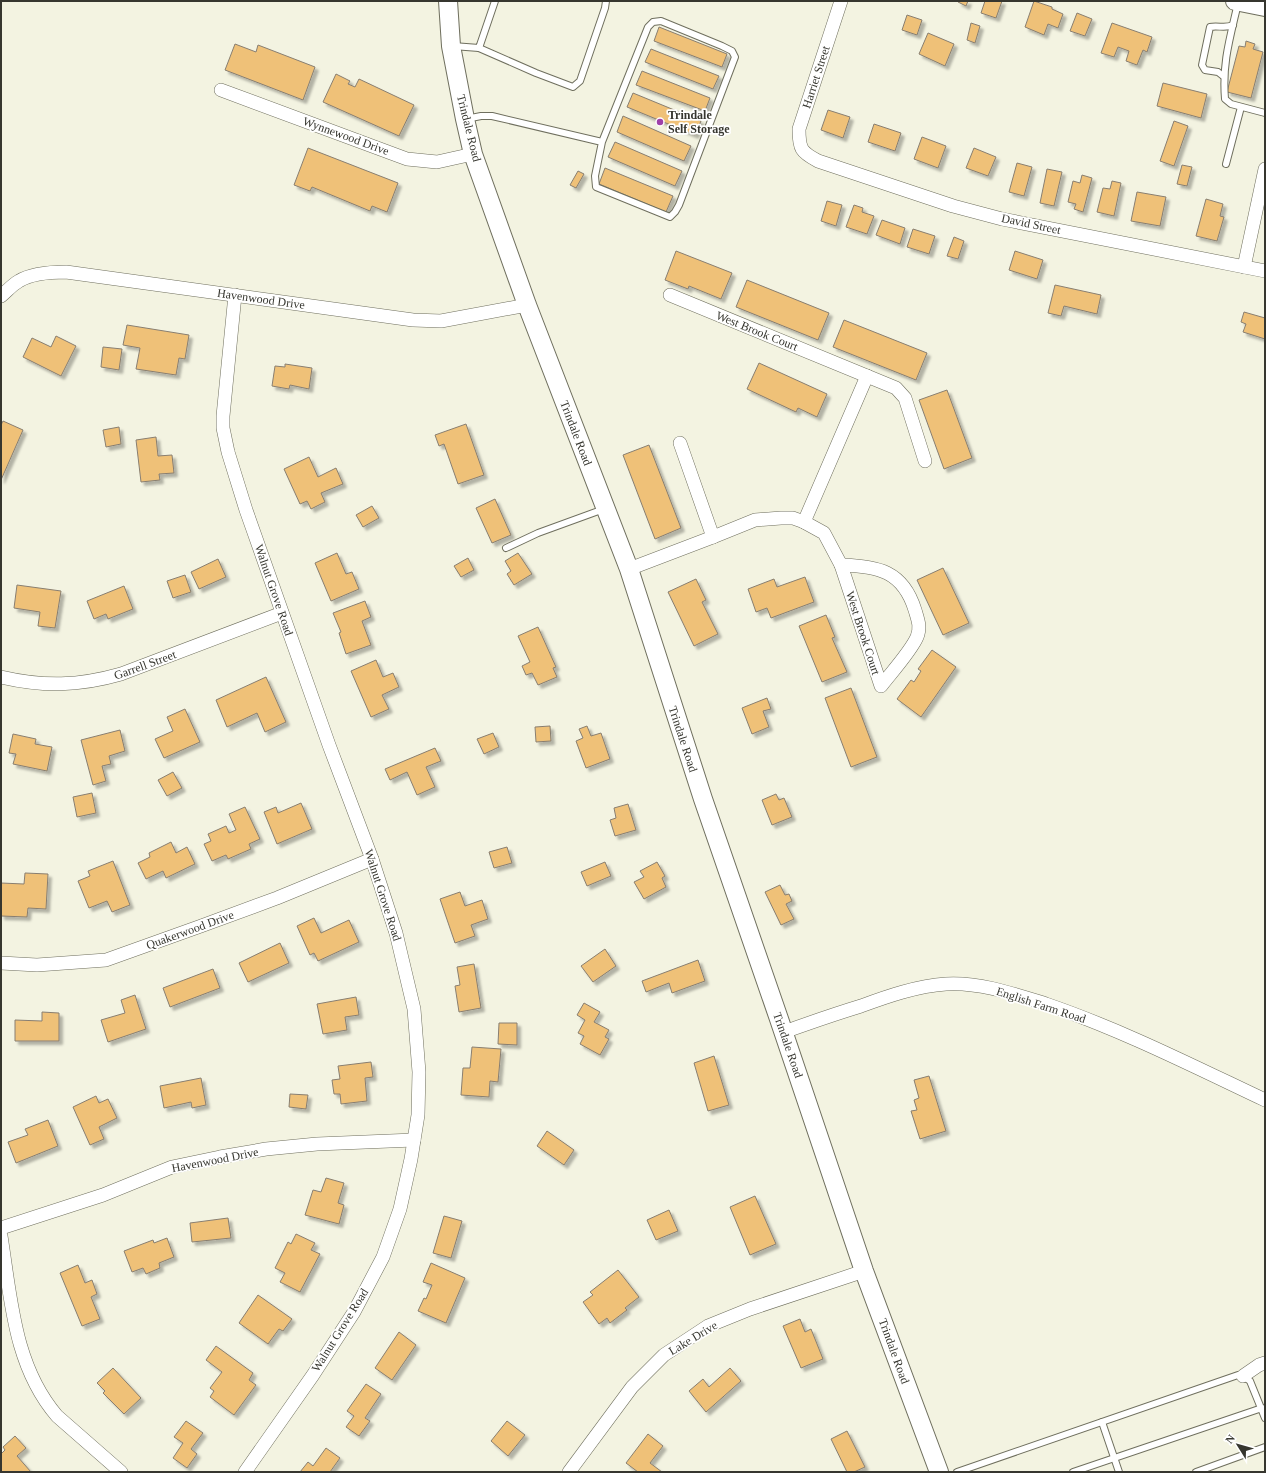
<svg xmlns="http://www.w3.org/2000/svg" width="1266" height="1473" viewBox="0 0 1266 1473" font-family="Georgia,serif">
	<defs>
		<filter id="shadow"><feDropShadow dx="3.5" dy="3.5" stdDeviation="1" flood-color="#0004"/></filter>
	</defs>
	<rect width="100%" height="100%" fill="#f3f3e1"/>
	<!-- building -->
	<g fill="#efc178" stroke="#887e70" filter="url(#shadow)">
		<path d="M959,1H968L966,6L958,2Z"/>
		<path d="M985,1H1002L996,18L981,13Z"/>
		<path d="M1034,1L1052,7V9L1063,14L1058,28L1048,24L1044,35L1025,27Z"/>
		<path d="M1077,13L1092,19L1085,36L1070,31Z"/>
		<path d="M907,15L922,20L917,35L902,30Z"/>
		<path d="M971,23L980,26L975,43L967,40Z"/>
		<path d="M1112,23L1152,37L1147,52L1143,50L1137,65L1126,61L1129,51L1118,47L1114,57L1101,53Z"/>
		<path d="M659,27L727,54L722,67L654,41Z"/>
		<path d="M928,33L954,44L945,66L919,54Z"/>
		<path d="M1246,41L1255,44L1253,49L1263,52L1251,98L1227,92L1239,46L1245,47Z"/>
		<path d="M235,44L256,52L258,45L315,67L303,100L225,70Z"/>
		<path d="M651,49L719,76L713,89L645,62Z"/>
		<path d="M642,71L710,98L705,111L636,85Z"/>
		<path d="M336,74L350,81L348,84L355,87L359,79L414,105L399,136L323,102Z"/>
		<path d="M1163,83L1207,94L1201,118L1157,106Z"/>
		<path d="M633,93L701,121L695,135L627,107Z"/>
		<path d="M828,110L850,117L843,138L821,130Z"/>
		<path d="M623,116L691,146L684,161L617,132Z"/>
		<path d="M1174,121L1188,126L1174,166L1160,161Z"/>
		<path d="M874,124L901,133L895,151L868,142Z"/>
		<path d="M922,137L946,146L938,168L914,159Z"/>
		<path d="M615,142L682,171L675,186L608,157Z"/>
		<path d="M308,148L398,183L387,212L372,206L370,211L312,187L310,191L294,185Z"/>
		<path d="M974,148L996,157L988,176L966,168Z"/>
		<path d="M1017,163L1032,167L1024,196L1009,192Z"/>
		<path d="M1182,165L1192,167L1187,186L1177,184Z"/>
		<path d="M605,168L673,196L666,212L599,184Z"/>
		<path d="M1047,169L1062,172L1054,206L1040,203Z"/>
		<path d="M578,171L584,174L576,188L570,185Z"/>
		<path d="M1082,175L1092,178L1083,212L1074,209L1076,204L1068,202L1073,181L1080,183Z"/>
		<path d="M1112,181L1121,183L1114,216L1097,212L1103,188L1110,189Z"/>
		<path d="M1137,192L1166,197L1160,226L1131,221Z"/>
		<path d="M1206,199L1223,204L1220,216L1224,217L1217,241L1196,236Z"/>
		<path d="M827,201L842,205L836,226L821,221Z"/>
		<path d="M854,205L863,208L862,212L874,216L867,234L846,227Z"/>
		<path d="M882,220L905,228L900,244L876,235Z"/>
		<path d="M913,229L935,236L929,254L907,247Z"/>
		<path d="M954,237L964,241L958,259L947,256Z"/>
		<path d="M676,251L732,273L721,299L689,286L688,289L665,280Z"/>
		<path d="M1015,251L1043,260L1037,279L1009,270Z"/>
		<path d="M747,280L829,313L818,340L736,307Z"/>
		<path d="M1055,285L1101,295L1097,314L1064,306L1061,316L1048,313Z"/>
		<path d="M1244,312L1265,318V339L1243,332L1246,324L1241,322Z"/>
		<path d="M844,320L927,353L916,380L833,347Z"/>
		<path d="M127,325L189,335L185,359L179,358L176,375L136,369L140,348L123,345Z"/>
		<path d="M56,336L76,346L61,376L23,357L32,338L51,347Z"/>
		<path d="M103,347L122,349L119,370L101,367Z"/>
		<path d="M759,363L827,394L817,417L798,408L796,412L747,389Z"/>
		<path d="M285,364L312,368L309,389L290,385L289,389L272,386L275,366L285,367Z"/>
		<path d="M947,390L972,458L944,469L919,400Z"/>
		<path d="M3,421L23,430L1,480V425Z"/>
		<path d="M466,424L484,475L458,484L444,444L439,446L435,435Z"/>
		<path d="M119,427L121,444L106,447L103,430Z"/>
		<path d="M156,437L158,456L172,455L174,473L159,474L160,480L141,482L136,440Z"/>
		<path d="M649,445L681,528L655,539L623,455Z"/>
		<path d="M309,457L318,477L336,468L343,484L321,493L325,502L311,509L307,501L300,504L284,469Z"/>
		<path d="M495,499L511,535L492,543L476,508Z"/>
		<path d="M372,506L379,518L363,527L356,515Z"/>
		<path d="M337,553L346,574L352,572L359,589L331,601L315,563Z"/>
		<path d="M518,553L532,574L514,585L507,574L511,571L505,561Z"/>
		<path d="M468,558L474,570L461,577L454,566Z"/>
		<path d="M218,559L226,577L199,589L191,572Z"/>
		<path d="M943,568L969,623L943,635L917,580Z"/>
		<path d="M185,575L191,592L173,598L167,581Z"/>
		<path d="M805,577L814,602L771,618L767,608L756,612L748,589L774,579L777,587Z"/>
		<path d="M696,579L706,600L702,602L718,634L694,646L668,592Z"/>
		<path d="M17,585L61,591L55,628L38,626L40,612L14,608Z"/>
		<path d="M124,586L133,609L108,619L106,614L94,619L87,601Z"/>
		<path d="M365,601L371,617L362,621L371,645L346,654L339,633L341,632L333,613Z"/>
		<path d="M826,615L835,637L832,638L847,672L822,682L799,626Z"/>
		<path d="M538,627L556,667L553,668L557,677L538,685L532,673L526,675L522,666L530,662L518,636Z"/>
		<path d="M932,650L956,667L921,717L897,699L911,680L914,682L921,671L918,669Z"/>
		<path d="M376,660L383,677L393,673L399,687L382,695L389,709L371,717L351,671Z"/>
		<path d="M266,677L286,722L265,732L257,713L227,727L216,700Z"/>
		<path d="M851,688L877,757L851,767L825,698Z"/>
		<path d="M767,698L771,709L763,711L769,727L752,734L742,708Z"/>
		<path d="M185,709L200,742L164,758L155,739L173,731L167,717Z"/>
		<path d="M550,726L551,741L536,742L535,727Z"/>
		<path d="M587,726L591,736L601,733L610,759L586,768L576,741L583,738L579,729Z"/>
		<path d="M120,730L125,751L109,756L111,764L102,766L106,781L93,785L81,740Z"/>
		<path d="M493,733L499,747L484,754L477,739Z"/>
		<path d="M13,734L36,739L35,744L52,747L47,771L13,764L16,754L9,753Z"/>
		<path d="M435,748L441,761L426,767L435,787L417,795L407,772L390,780L385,769Z"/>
		<path d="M173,772L182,788L167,796L158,780Z"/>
		<path d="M92,793L96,813L77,817L73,797Z"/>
		<path d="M776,794L779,800L784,798L792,817L772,825L762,800Z"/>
		<path d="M301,803L312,829L277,844L264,812L276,807L278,813Z"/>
		<path d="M628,804L636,830L615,836L610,820L616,818L614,808Z"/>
		<path d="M245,807L260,839L249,844L251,849L228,859L226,855L212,861L204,844L211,841L208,834L226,826L229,833L236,830L229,814Z"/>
		<path d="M171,842L176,853L187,847L195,864L166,878L163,871L146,879L138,863L150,857L149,853Z"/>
		<path d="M507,847L512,863L494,868L489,852Z"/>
		<path d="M113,861L130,905L112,912L107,901L89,908L78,881L90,876L88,871Z"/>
		<path d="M605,862L611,876L587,886L581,872Z"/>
		<path d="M657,862L665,876L662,878L666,887L644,899L634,882L644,877L640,871Z"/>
		<path d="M25,873L48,874L46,909L28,908L27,917L1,916V883L24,884Z"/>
		<path d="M780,885L785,895L789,894L792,901L786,904L794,919L781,925L765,892Z"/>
		<path d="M460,892L465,906L482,900L488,919L471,925L475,936L455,943L440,899Z"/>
		<path d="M314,918L321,933L349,920L359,942L318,961L314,953L310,955L297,926Z"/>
		<path d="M280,943L289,963L248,982L239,963Z"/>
		<path d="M605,949L616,966L593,982L581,966Z"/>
		<path d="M698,960L705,981L672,993L669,983L646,992L642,981Z"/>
		<path d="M474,964L481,1008L459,1012L455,986L460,985L457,967Z"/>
		<path d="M213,969L220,988L170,1007L163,988Z"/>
		<path d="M135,995L146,1029L108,1042L101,1020L125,1013L121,1000Z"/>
		<path d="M356,997L359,1015L345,1017L347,1030L323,1034L317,1004Z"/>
		<path d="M584,1003L600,1012L594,1022L609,1030L605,1037L609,1039L600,1055L580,1044L584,1036L578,1033L585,1020L577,1015Z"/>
		<path d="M42,1012L59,1013V1041H15V1020L42,1021Z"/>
		<path d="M499,1023H517V1045L498,1044Z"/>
		<path d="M472,1047L501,1049L498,1082L490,1081L489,1097L461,1095L463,1068H470Z"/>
		<path d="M714,1056L729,1105L708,1111L694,1063Z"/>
		<path d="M371,1062L373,1077L365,1078L367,1101L341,1104L340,1094H334L332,1080L340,1079L338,1066Z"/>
		<path d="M929,1076L946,1131L920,1139L911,1111L917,1110L914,1100L919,1098L914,1080Z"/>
		<path d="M201,1078L206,1105L192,1108L191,1102L164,1108L160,1086Z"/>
		<path d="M290,1094L308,1095L306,1109L289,1107Z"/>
		<path d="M96,1096L99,1103L108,1099L117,1118L99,1127L104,1139L90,1145L73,1107Z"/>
		<path d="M48,1120L58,1146L16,1163L8,1142L28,1135L25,1129Z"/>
		<path d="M547,1131L574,1150L564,1165L537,1146Z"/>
		<path d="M326,1178L344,1183L338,1203L344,1205L339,1224L305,1215L313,1190L321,1192Z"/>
		<path d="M755,1196L776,1244L750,1255L730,1207Z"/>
		<path d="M669,1210L678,1231L656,1240L647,1220Z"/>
		<path d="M444,1216L462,1221L451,1258L433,1253Z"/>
		<path d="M228,1218L231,1238L192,1242L190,1223Z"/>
		<path d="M296,1234L315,1243L311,1250L320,1254L300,1292L280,1282L285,1273L275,1268L288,1242L291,1244Z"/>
		<path d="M167,1238L174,1257L159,1263L160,1268L146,1274L143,1268L132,1272L124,1251L153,1240L154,1243Z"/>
		<path d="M431,1263L465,1278L446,1323L418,1311L424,1298L426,1299L432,1285L423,1282Z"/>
		<path d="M78,1265L85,1283L92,1280L97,1294L91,1297L100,1319L82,1326L60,1273Z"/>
		<path d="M618,1270L639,1297L625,1308L627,1310L610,1323L607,1318L599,1324L583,1302L593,1295L590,1292Z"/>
		<path d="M258,1295L292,1319L283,1331L279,1329L268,1344L239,1323Z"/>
		<path d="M800,1319L805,1332L811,1329L823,1359L801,1368L783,1326Z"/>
		<path d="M399,1332L416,1345L392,1380L375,1368Z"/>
		<path d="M216,1346L253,1373L249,1380L256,1385L234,1415L210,1397L214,1391L210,1388L222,1372L206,1360Z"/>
		<path d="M113,1368L141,1398L124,1414L103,1393L105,1391L97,1383Z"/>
		<path d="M730,1368L741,1381L706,1412L689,1391L703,1379L709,1387Z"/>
		<path d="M366,1384L381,1394L365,1418L370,1421L359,1436L346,1427L354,1416L347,1411Z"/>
		<path d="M186,1421L203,1433L191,1449L197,1454L187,1468L173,1458L183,1443L174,1437Z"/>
		<path d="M507,1421L525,1435L508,1456L491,1441Z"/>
		<path d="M847,1431L865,1467L854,1472H847L831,1439Z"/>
		<path d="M648,1434L663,1446L650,1463L662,1472H638L626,1463Z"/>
		<path d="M15,1436L26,1448L17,1456L31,1472H1V1454L5,1450L3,1447Z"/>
		<path d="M326,1448L340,1458L330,1472H300L308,1462L313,1466Z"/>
	</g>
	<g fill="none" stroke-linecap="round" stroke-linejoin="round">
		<!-- service casing -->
		<g stroke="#6f6f5e" stroke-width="8">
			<g id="service">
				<path d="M1238,3C1230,38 1222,63 1225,99L1231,104L1265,113"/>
				<path d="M453,46L479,48L495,1"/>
				<path d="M479,48L536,73L573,87L580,81L605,8L606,1"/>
				<path d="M1223,76L1218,72L1205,70L1202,65L1210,27C1218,25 1225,29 1233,25"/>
				<path d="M466,119L481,116H492L602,142L595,176L596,187L670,217L675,212L679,205L735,57L732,51L722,46L661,21L653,22L648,27L602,142"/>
				<path d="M1226,164L1241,107"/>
				<path d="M506,548L538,533L604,509"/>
				<path d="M1102,1422L1119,1472"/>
				<path d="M957,1472L1238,1375L1243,1376L1250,1381L1265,1418"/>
				<path d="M1073,1472L1262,1408"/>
				<path d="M1196,1472L1265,1447"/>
			</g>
		</g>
		<!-- minor casing -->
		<g stroke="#6f6f5e" stroke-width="14">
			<g id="minor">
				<path d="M841,1L799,129C799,149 801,152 818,161L953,206L1002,219L1265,271"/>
				<path d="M221,90L407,159L437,162L473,154"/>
				<path d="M1244,267L1265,169"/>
				<path d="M235,295L223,416V428L228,452L246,510L329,745L372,859L396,933L414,1009L419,1072L418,1115L411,1159L400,1209L383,1257L354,1312L313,1375L245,1472"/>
				<path d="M670,295L896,388L905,398L925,461"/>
				<path d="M1,296C7,291 12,285 19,281C32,273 51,272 66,272L413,320L441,321L527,305"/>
				<path d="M680,443L713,537"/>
				<path d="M804,522L867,376"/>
				<path d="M841,565C878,566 903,571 915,610C918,620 921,627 917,637C911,651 891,673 881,686Z"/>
				<path d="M629,569L713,537L755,520L781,518H793L804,522L824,533L841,565"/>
				<path d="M1,677C44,687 79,686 121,674L282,613"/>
				<path d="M1,963L37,965L106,960L201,926L277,898L372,859"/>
				<path d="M784,1032C809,1023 835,1014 861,1006C888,996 917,986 946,984C980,982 1014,994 1046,1004C1122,1030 1193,1066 1265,1100"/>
				<path d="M1,1228L103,1195L172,1167L220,1157L266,1149L317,1144L414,1140"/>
				<path d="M1,1236C11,1299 14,1366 57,1416L121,1472"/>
				<path d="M1243,1376L1259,1365L1265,1363"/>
				<path d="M569,1472L632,1387L664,1355L708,1326L750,1309L864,1271"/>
			</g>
		</g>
		<!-- secondary casing -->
		<g stroke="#6f6f5e" stroke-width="20">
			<g id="secondary">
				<path d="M448,1L451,46L465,119L473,154L527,305L629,569L703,799L779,1019L864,1271L939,1472"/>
				<path d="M1235,1L1265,7"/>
			</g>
		</g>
		<!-- service -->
		<use href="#service" stroke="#fff" stroke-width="6"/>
		<!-- minor -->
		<use href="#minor" stroke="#fff" stroke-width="13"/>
		<!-- secondary -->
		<use href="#secondary" stroke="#fff" stroke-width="18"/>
	</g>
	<!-- markers -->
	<circle fill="#9e40a9" stroke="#fff" stroke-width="1.5" cx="660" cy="122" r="4"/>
	<g text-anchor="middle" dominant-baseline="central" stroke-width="3.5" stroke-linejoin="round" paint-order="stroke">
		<!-- street labels -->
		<g font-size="12" fill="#36362f" stroke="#fff">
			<text transform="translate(816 77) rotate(-72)">Harriet Street</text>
			<text transform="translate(469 128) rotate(76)">Trindale Road</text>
			<text transform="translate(346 136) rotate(20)">Wynnewood Drive</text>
			<text transform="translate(1031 224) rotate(12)">David Street</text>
			<text transform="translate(261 299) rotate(8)">Havenwood Drive</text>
			<text transform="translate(757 331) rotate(22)">West Brook Court</text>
			<text transform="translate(576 433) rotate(69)">Trindale Road</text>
			<text transform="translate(274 590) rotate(71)">Walnut Grove Road</text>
			<text transform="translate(863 633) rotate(72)">West Brook Court</text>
			<text transform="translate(145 665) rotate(-20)">Garrell Street</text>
			<text transform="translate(683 739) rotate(72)">Trindale Road</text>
			<text transform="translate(383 895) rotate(72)">Walnut Grove Road</text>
			<text transform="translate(190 930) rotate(-20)">Quakerwood Drive</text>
			<text transform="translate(1041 1005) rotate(18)">English Farm Road</text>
			<text transform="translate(788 1045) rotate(71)">Trindale Road</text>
			<text transform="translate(215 1160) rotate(-11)">Havenwood Drive</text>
			<text transform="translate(340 1330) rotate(-58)">Walnut Grove Road</text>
			<text transform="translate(693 1338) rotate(-31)">Lake Drive</text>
			<text transform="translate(894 1351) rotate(70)">Trindale Road</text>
		</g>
		<!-- poi labels -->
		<g font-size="12" font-weight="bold" fill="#36362f" stroke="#fff" text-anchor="start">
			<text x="668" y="115">Trindale<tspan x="668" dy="14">Self Storage</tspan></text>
		</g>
	</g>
	<!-- border -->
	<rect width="1266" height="1473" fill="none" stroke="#36362f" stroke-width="4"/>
	<!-- north arrow -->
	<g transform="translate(1238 1445) rotate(307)" stroke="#ffffff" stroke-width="3" paint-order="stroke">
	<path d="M0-3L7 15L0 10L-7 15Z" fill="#36362f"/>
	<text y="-6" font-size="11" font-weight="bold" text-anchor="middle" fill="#36362f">N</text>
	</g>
</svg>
